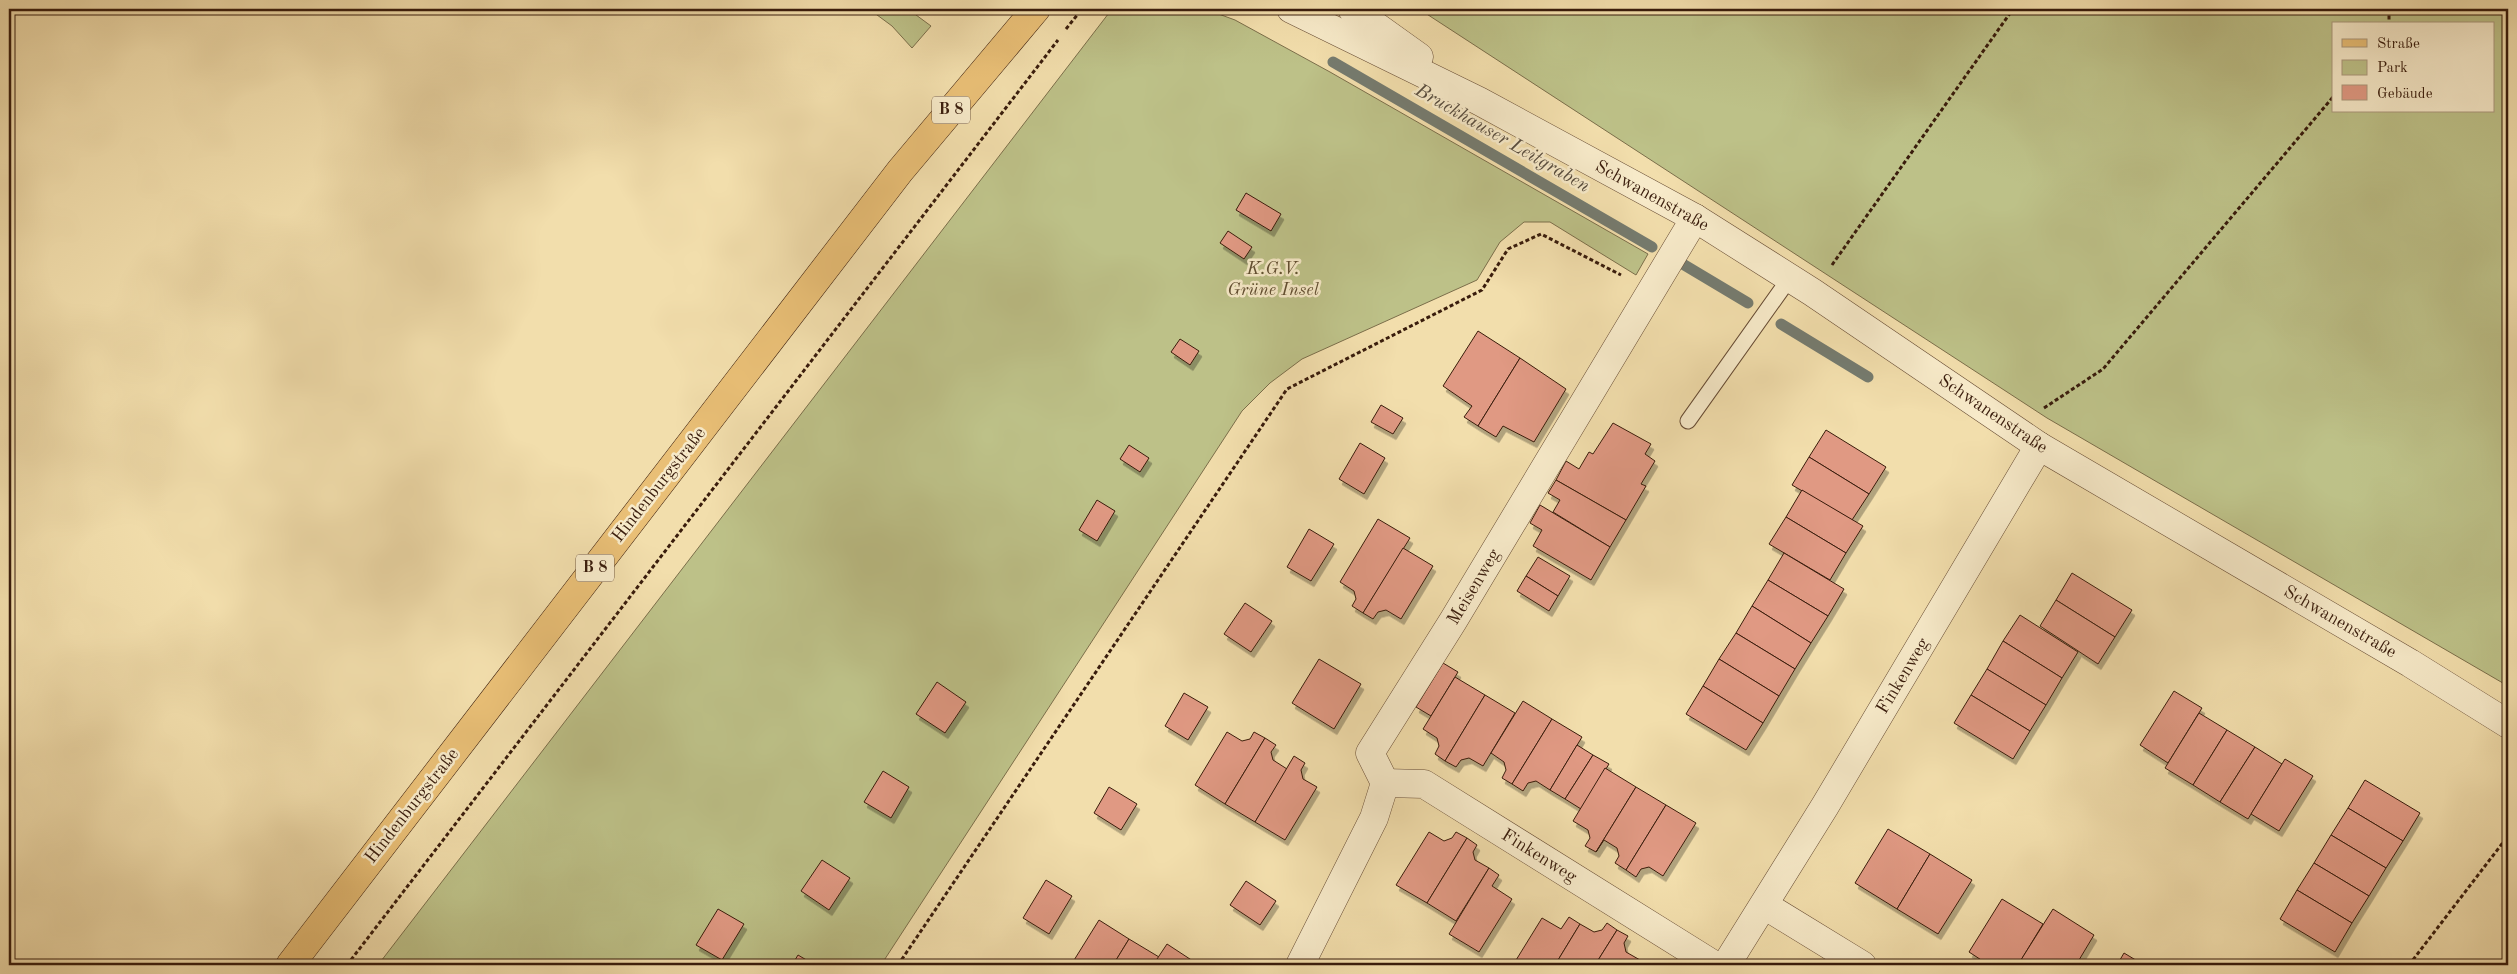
<svg xmlns="http://www.w3.org/2000/svg" width="2517" height="974" viewBox="0 0 2517 974" font-family="'Old Standard TT',serif">
	<defs>
		<filter id="shadow"><feDropShadow dx="3" dy="5.5" stdDeviation="0" flood-color="#0004"/></filter>
	</defs>
	<rect width="100%" height="100%" fill="#f2deac"/>
	<filter id="stains"><feTurbulence type="fractalNoise" baseFrequency=".004" numOctaves="4"/><feColorMatrix values="0 0 0 0 .2 0 0 0 0 .09 0 0 0 0 .02 0 0 0 .5 -.17"/></filter>
	<radialGradient id="worn" r=".72"><stop offset=".6" stop-color="#630" stop-opacity="0"/><stop offset="1" stop-color="#630" stop-opacity=".3"/></radialGradient>
	<!-- green -->
	<g fill="#bdc188" stroke="#7b6e4a" fill-rule="evenodd">
		<path d="M869,9H908L931,26L912,48L892,26Z"/>
		<path d="M1112,9H1205L1235,20L1330,72L1648,254L1636,275L1550,222H1524L1500,242L1477,280L1302,359L1270,383L1242,411L881,965H378Z"/>
		<path d="M1419,9H2508V686L2047,418ZM2333,24H2493V111H2333Z"/>
	</g>
	<g fill="none" stroke-linecap="round" stroke-linejoin="round">
		<!-- stream -->
		<g stroke="#757b6f" stroke-width="11">
			<path d="M1333,62L1652,247"/>
			<path d="M1681,263L1748,303"/>
			<path d="M1781,324L1868,377"/>
		</g>
	</g>
	<!-- building -->
	<g fill="#e09983" stroke="#391c0c" filter="url(#shadow)">
		<path d="M1246,193L1281,214L1271,231L1236,210Z"/>
		<path d="M1228,231L1252,247L1244,259L1220,243Z"/>
		<path d="M1478,331L1520,358L1478,426L1464,417L1472,406L1443,386Z"/>
		<path d="M1180,339L1199,351L1190,365L1171,352Z"/>
		<path d="M1520,358L1566,389L1534,442L1503,426L1496,437L1478,426Z"/>
		<path d="M1381,405L1403,418L1393,434L1371,422Z"/>
		<path d="M1613,423L1651,444L1645,454L1655,461L1641,484L1646,486L1626,520L1556,480L1566,461L1579,469L1589,452L1593,454Z"/>
		<path d="M1826,430L1886,467L1869,494L1809,457Z"/>
		<path d="M1360,443L1385,458L1364,494L1339,479Z"/>
		<path d="M1129,445L1149,458L1140,472L1120,459Z"/>
		<path d="M1809,457L1869,494L1852,520L1792,485Z"/>
		<path d="M1556,480L1626,520L1610,547L1553,512L1560,500L1548,493Z"/>
		<path d="M1802,490L1863,526L1846,553L1786,517Z"/>
		<path d="M1097,500L1115,511L1097,541L1079,530Z"/>
		<path d="M1540,505L1610,547L1591,580L1533,546L1542,530L1530,523Z"/>
		<path d="M1786,517L1846,553L1830,580L1769,544Z"/>
		<path d="M1378,519L1410,538L1363,613L1352,606L1356,599L1354,591L1340,582Z"/>
		<path d="M1309,529L1334,544L1311,581L1287,567Z"/>
		<path d="M1403,548L1433,566L1401,619L1386,610L1378,612L1373,619L1363,613Z"/>
		<path d="M1784,553L1844,589L1828,616L1768,580Z"/>
		<path d="M1538,557L1570,576L1558,596L1526,576Z"/>
		<path d="M2072,573L2132,610L2115,637L2056,600Z"/>
		<path d="M1526,576L1558,596L1549,611L1517,591Z"/>
		<path d="M1768,580L1828,616L1811,643L1752,606Z"/>
		<path d="M2056,600L2115,637L2098,664L2040,626Z"/>
		<path d="M1245,603L1272,621L1251,652L1224,634Z"/>
		<path d="M1752,606L1811,643L1795,669L1736,633Z"/>
		<path d="M2020,615L2078,652L2062,678L2003,641Z"/>
		<path d="M1736,633L1795,669L1779,696L1719,659Z"/>
		<path d="M2003,641L2062,678L2046,705L1987,669Z"/>
		<path d="M1319,659L1361,684L1334,729L1292,703Z"/>
		<path d="M1719,659L1779,696L1763,723L1703,686Z"/>
		<path d="M1443,663L1458,672L1431,716L1416,707Z"/>
		<path d="M1987,669L2046,705L2030,731L1971,695Z"/>
		<path d="M1455,677L1485,695L1445,761L1435,754L1439,746L1437,738L1423,729Z"/>
		<path d="M937,682L966,702L945,733L916,714Z"/>
		<path d="M1703,686L1763,723L1746,750L1686,714Z"/>
		<path d="M2174,691L2202,708L2168,763L2140,745Z"/>
		<path d="M1184,693L1208,707L1188,740L1165,726Z"/>
		<path d="M1485,695L1515,713L1483,766L1469,758L1461,760L1456,767L1445,761Z"/>
		<path d="M1971,695L2030,731L2013,759L1954,723Z"/>
		<path d="M1523,701L1552,719L1512,784L1502,778L1506,770L1504,762L1491,753Z"/>
		<path d="M2199,713L2227,730L2193,785L2165,768Z"/>
		<path d="M1552,719L1582,737L1550,790L1536,781L1528,783L1523,791L1512,784Z"/>
		<path d="M2227,730L2255,747L2220,802L2193,785Z"/>
		<path d="M1227,732L1242,741L1250,739L1254,732L1265,738L1225,804L1195,785Z"/>
		<path d="M1265,738L1276,745L1271,752L1273,760L1287,769L1255,822L1225,804Z"/>
		<path d="M1577,745L1593,755L1565,799L1550,790Z"/>
		<path d="M2255,747L2282,764L2248,819L2220,802Z"/>
		<path d="M1593,755L1609,764L1581,809L1565,799Z"/>
		<path d="M1294,756L1305,763L1301,770L1303,779L1317,787L1285,840L1255,822Z"/>
		<path d="M2285,759L2313,776L2279,831L2251,814Z"/>
		<path d="M1605,768L1636,787L1596,852L1585,846L1590,838L1588,830L1573,821Z"/>
		<path d="M883,771L909,787L891,818L864,802Z"/>
		<path d="M2365,780L2420,813L2403,841L2348,808Z"/>
		<path d="M1109,787L1137,804L1121,830L1094,813Z"/>
		<path d="M1636,787L1666,805L1626,870L1615,863L1619,856L1617,848L1604,840L1596,852Z"/>
		<path d="M1666,805L1696,823L1663,876L1649,867L1641,869L1636,877L1626,870Z"/>
		<path d="M2348,808L2403,841L2386,868L2331,835Z"/>
		<path d="M1888,829L1930,854L1897,909L1855,883Z"/>
		<path d="M1429,832L1444,841L1452,838L1456,832L1467,838L1427,903L1396,885Z"/>
		<path d="M2331,835L2386,868L2369,896L2314,863Z"/>
		<path d="M1467,838L1477,845L1473,852L1475,860L1489,868L1456,921L1427,903Z"/>
		<path d="M1930,854L1972,880L1938,934L1897,909Z"/>
		<path d="M822,860L850,878L829,910L801,891Z"/>
		<path d="M2314,863L2369,896L2352,923L2297,890Z"/>
		<path d="M1489,868L1499,875L1492,886L1512,899L1479,952L1449,934Z"/>
		<path d="M1046,880L1072,896L1049,934L1023,918Z"/>
		<path d="M1246,881L1276,901L1260,925L1230,905Z"/>
		<path d="M2297,890L2352,923L2335,952L2280,919Z"/>
		<path d="M2002,899L2043,924L2018,965H1989L1969,952Z"/>
		<path d="M718,909L744,924L722,960L696,945Z"/>
		<path d="M2053,909L2094,935L2076,965H2022L2019,963Z"/>
		<path d="M1569,917L1580,924L1555,965H1513L1542,918L1561,929Z"/>
		<path d="M1099,920L1129,939L1113,965H1071Z"/>
		<path d="M1607,923L1617,930L1595,965H1555L1580,924L1594,932L1602,930Z"/>
		<path d="M1617,930L1628,936L1624,943L1626,952L1640,960L1637,965H1595Z"/>
		<path d="M1129,939L1159,957L1153,965H1113Z"/>
		<path d="M1167,944L1196,963L1195,965H1153Z"/>
		<path d="M2124,953L2144,965H2117Z"/>
		<path d="M798,955L815,965H792Z"/>
	</g>
	<g fill="none" stroke-linecap="round" stroke-linejoin="round">
		<!-- lane casing -->
		<g stroke="#674c34" stroke-width="17">
			<path id="lane" d="M1688,421L1789,279"/>
		</g>
		<!-- street casing -->
		<g stroke="#674c34" stroke-width="29">
			<g id="street">
				<path d="M1291,9L1479,101L1695,218L1812,292L2039,446L2410,663L2508,724"/>
				<path d="M1352,9L1419,57"/>
				<path d="M1385,783L1424,784L1714,965"/>
				<path d="M1764,905L1862,965"/>
				<path d="M1300,965L1374,818L1385,783L1370,753L1453,621L1695,218"/>
				<path d="M1726,965L1825,806L2039,446"/>
			</g>
		</g>
		<!-- primary casing -->
		<g stroke="#391c0c" stroke-width="29">
			<path id="primary" d="M290,965L900,171L1036,9"/>
		</g>
		<!-- path -->
		<g stroke="#391c0c" stroke-width="3" stroke-dasharray="4 2.5" stroke-linecap="butt">
			<path d="M2389,9V24"/>
			<path d="M1066,29L1082,9"/>
			<path d="M1832,265L2013,9"/>
			<path d="M2044,408L2103,369L2333,97"/>
			<path d="M347,965L1058,40"/>
			<path d="M898,965L1287,389L1482,290L1508,249L1541,234L1621,275"/>
			<path d="M2409,965L2508,836"/>
		</g>
		<!-- lane -->
		<use href="#lane" stroke="#f7eac9" stroke-width="15"/>
		<!-- street -->
		<use href="#street" stroke="#f7eac9" stroke-width="28"/>
		<!-- primary -->
		<use href="#primary" stroke="#e9bf76" stroke-width="28"/>
	</g>
	<g text-anchor="middle" dominant-baseline="central" stroke-width="5" stroke-linejoin="round" paint-order="stroke">
		<!-- shield labels -->
		<g fill="#f7eac9" stroke="#725a45" stroke-width="1">
			<rect x="932" y="96.5" width="38" height="27" rx="4"/>
			<rect x="576" y="554.5" width="38" height="27" rx="4"/>
		</g>
		<g font-size="16" font-weight="bold" fill="#391c0c">
			<text x="951" y="110">B 8</text>
			<text x="595" y="568">B 8</text>
		</g>
		<!-- street labels -->
		<g font-size="18" fill="#391c0c" stroke="#f7eac9">
			<text transform="translate(1652 196) rotate(29)">Schwanenstraße</text>
			<text transform="translate(1993 414) rotate(34)">Schwanenstraße</text>
			<text transform="translate(659 485) rotate(-52)">Hindenburgstraße</text>
			<text transform="translate(1474 587) rotate(-59)">Meisenweg</text>
			<text transform="translate(2340 622) rotate(30)">Schwanenstraße</text>
			<text transform="translate(1903 676) rotate(-59)">Finkenweg</text>
			<text transform="translate(412 806) rotate(-52)">Hindenburgstraße</text>
			<text transform="translate(1539 856) rotate(32)">Finkenweg</text>
		</g>
		<!-- park labels -->
		<g font-size="18" font-style="italic" fill="#614e31" stroke="#f7eac9">
			<text x="1273" y="269">K.G.V.<tspan x="1273" dy="21">Grüne Insel</tspan></text>
		</g>
		<!-- water labels -->
		<g font-size="19" font-style="italic" fill="#574c3e" stroke="#f7eac9">
			<text transform="translate(1502 139) rotate(30)">Bruckhauser Leitgraben</text>
		</g>
	</g>
	<!-- margin -->
	<rect width="2517" height="974" fill="none" stroke="#f2deac" stroke-width="30"/>
	<rect x="10" y="10" width="2497" height="954" fill="none" stroke="#391c0c" stroke-width="2.5"/>
	<rect x="15" y="15" width="2487" height="944" fill="none" stroke="#391c0c"/>
	<!-- legend -->
	<rect x="2332" y="22" width="162" height="90" fill="#f7eac9" stroke="#ab987d"/>
	<rect x="2342" y="39" width="25" height="8" fill="#e9bf76" stroke="#ab987d"/>
	<text x="2377" y="48" font-size="15" fill="#391c0c">Straße</text>
	<rect x="2342" y="60" width="25" height="15" fill="#bdc188" stroke="#ab987d"/>
	<text x="2377" y="72" font-size="15" fill="#391c0c">Park</text>
	<rect x="2342" y="85" width="25" height="15" fill="#e09983" stroke="#ab987d"/>
	<text x="2377" y="98" font-size="15" fill="#391c0c">Gebäude</text>
	<rect width="100%" height="100%" filter="url(#stains)"/>
	<rect width="100%" height="100%" fill="url(#worn)"/>
</svg>
